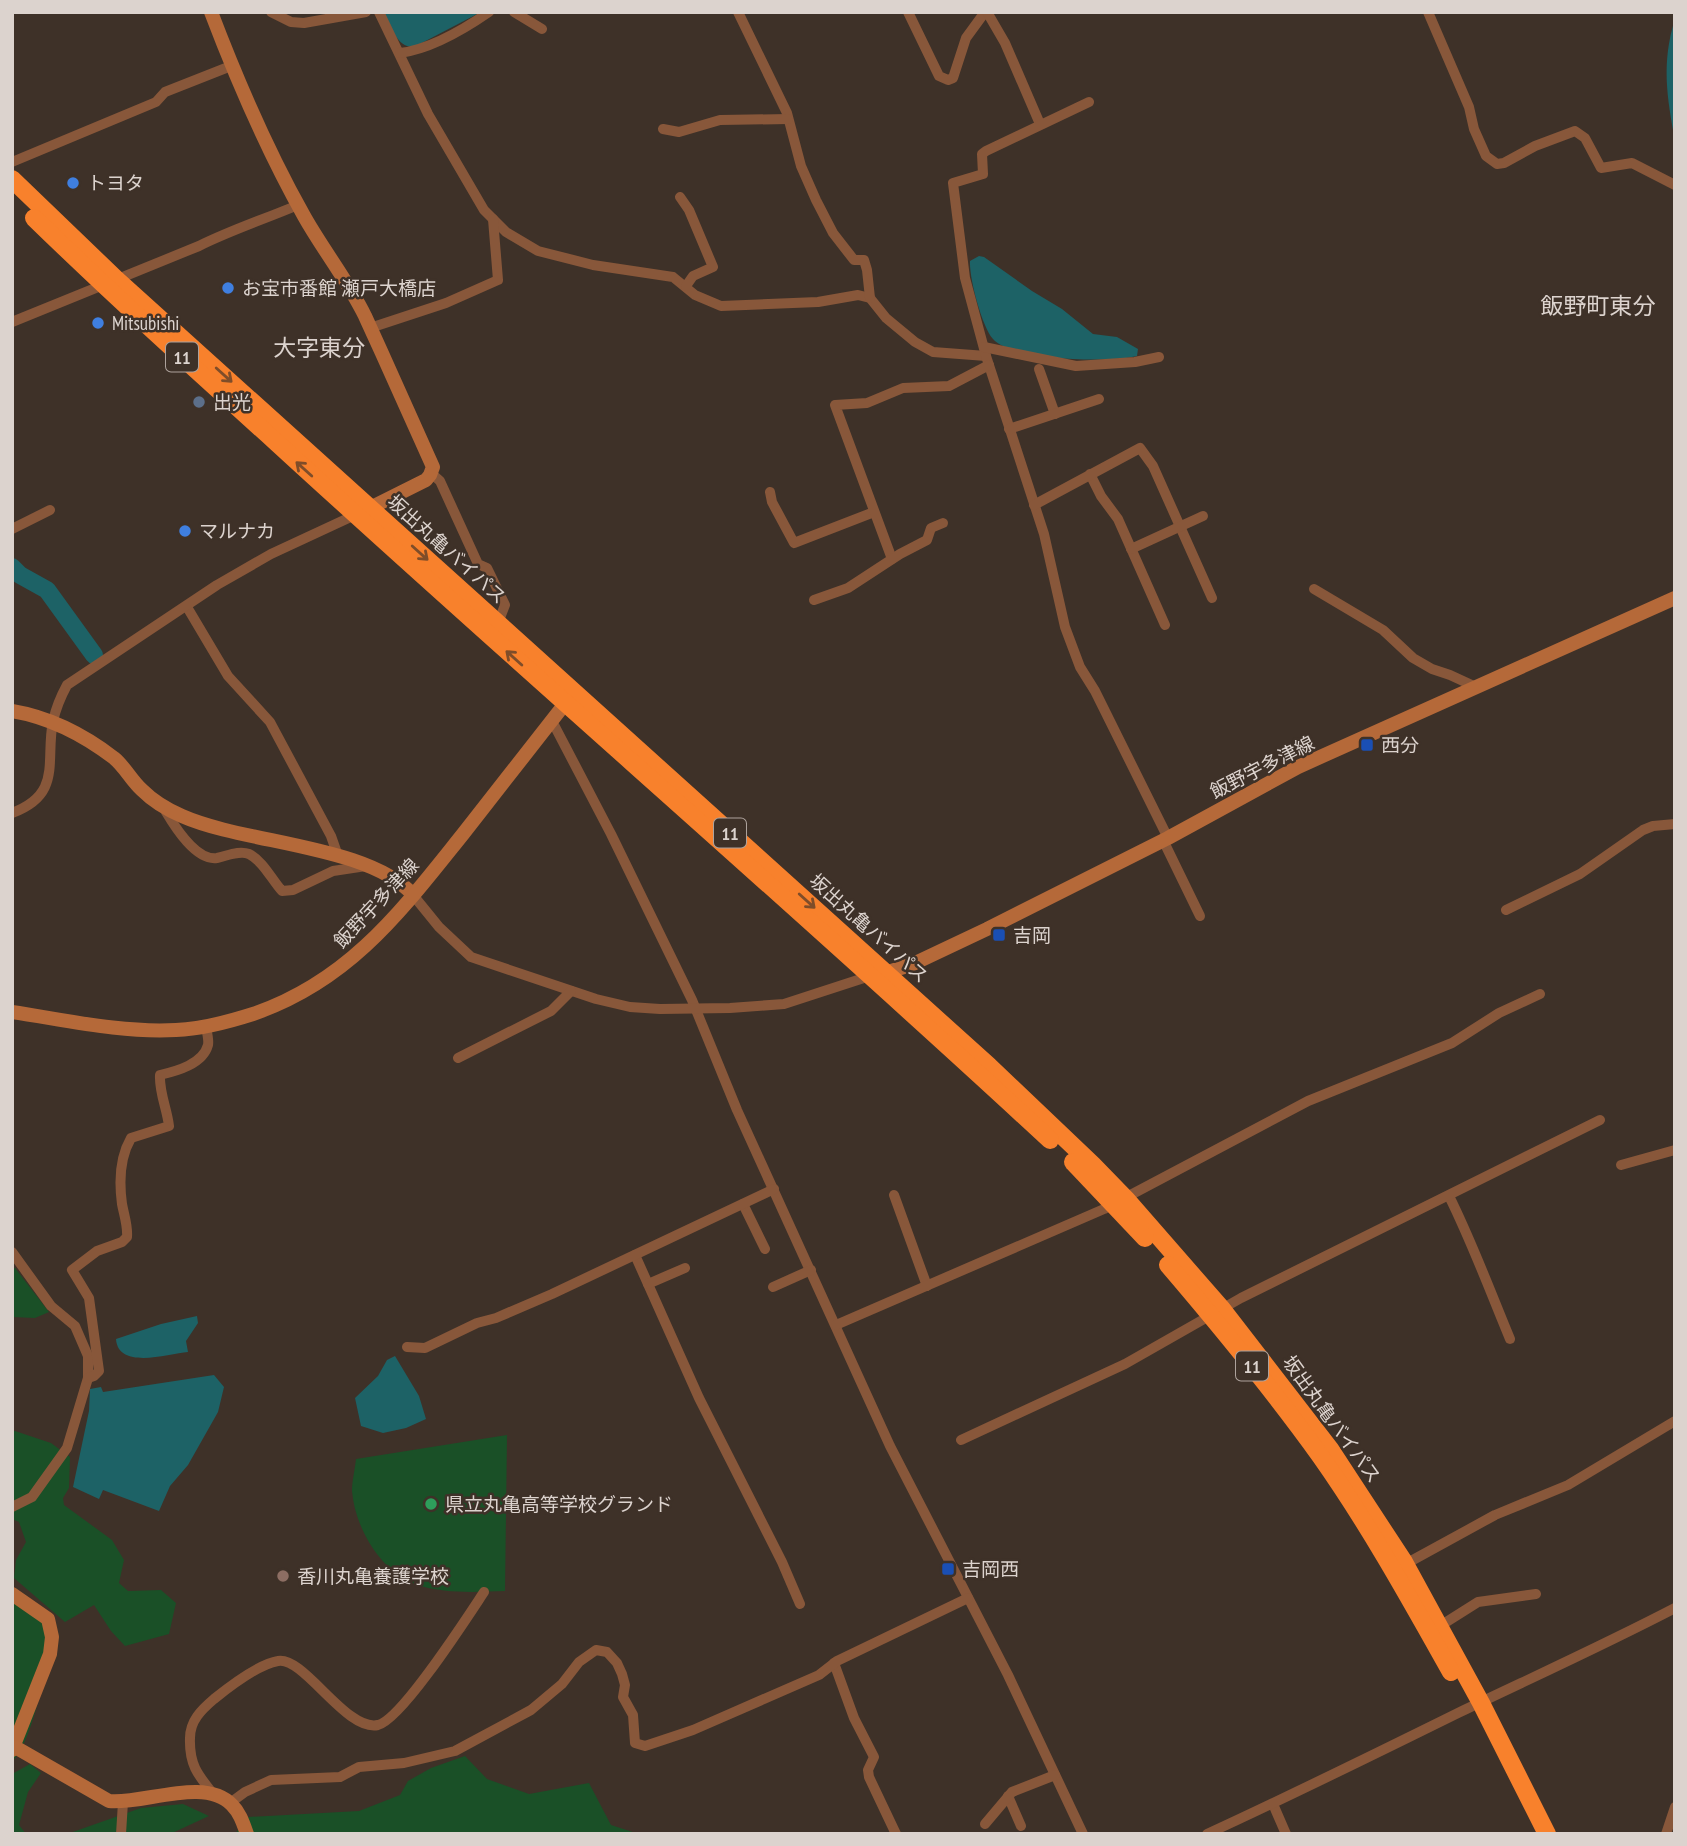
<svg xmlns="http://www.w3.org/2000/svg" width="1687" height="1846" viewBox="0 0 1687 1846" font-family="'PT Sans Narrow','Noto Sans JP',sans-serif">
	<rect width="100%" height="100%" fill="#3e3128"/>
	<!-- green -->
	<g fill="#1a5027">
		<path d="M12,1268H15L49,1312L35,1318L12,1317Z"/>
		<path d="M12,1430L51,1443L70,1457L69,1488L63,1498L64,1505L112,1540L124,1560L119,1583L128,1591L161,1590L176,1603L169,1634L125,1646L111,1631L94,1605L65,1622L14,1578L16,1560L26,1542L19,1522L12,1519Z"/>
		<path d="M507,1435L505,1591C477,1592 445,1594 418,1585C381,1573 355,1528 352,1491C352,1481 355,1469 356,1459Z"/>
		<path d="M12,1588L46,1611L54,1623C46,1660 37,1734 12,1762Z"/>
		<path d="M465,1756L487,1779L529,1794L589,1783L611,1825L639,1834H235L248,1817L359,1811L400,1795L408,1781L431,1768Z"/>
		<path d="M30,1764L41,1773L28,1792L19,1825L26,1834H12V1774Z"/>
		<path d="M183,1804L209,1816L170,1834H67L141,1808Z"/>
	</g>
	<!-- water -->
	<g fill="#1d6266">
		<path d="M383,12H481L414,47C397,48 391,26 383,12Z"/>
		<path d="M1675,19V141C1667,98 1661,63 1675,19Z"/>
		<path d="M979,256L984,257L1032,291L1062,309L1093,334L1117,337L1138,349L1137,356C1109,363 1013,361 993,339C982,327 969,278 970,261Z"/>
		<path d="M197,1316L198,1323L186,1341L188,1352C168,1354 118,1370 116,1339L161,1324Z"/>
		<path d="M395,1356L419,1396L426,1419L406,1428L383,1433L361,1426L355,1398L378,1376L387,1360Z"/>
		<path d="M214,1375L224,1387L218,1412L188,1465L170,1486L159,1511L103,1490L99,1499L73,1487L89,1411L90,1389L101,1387L103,1392Z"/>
	</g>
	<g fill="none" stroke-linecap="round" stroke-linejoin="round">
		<!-- stream -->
		<path stroke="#1d6266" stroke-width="2.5" d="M1674,1834L1675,1831"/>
		<!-- river -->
		<path stroke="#1d6266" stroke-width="18" d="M12,567L20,575L47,590L94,655"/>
		<!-- street -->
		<g stroke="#88573a" stroke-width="10">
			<path d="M271,12L291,22L304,23L366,12"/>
			<path d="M379,12L428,114L484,210L506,232L538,251L593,265L673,277L695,295L721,306L818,302L858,295L870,298L886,318L915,342L933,352L986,356"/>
			<path d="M514,12L542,29"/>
			<path d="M738,12L787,113L801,166L816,200L833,233L854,260H864L867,270L870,298"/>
			<path d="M908,12L939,76L948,80L953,78L966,38L985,12"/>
			<path d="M987,12L1005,43L1040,124"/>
			<path d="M1428,12L1469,107L1474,129L1486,156L1497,164L1504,163L1535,146L1575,131L1585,138L1601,168L1632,163L1675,185"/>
			<path d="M400,53C431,49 463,30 489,12"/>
			<path d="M1089,102L986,151L982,154L983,174L953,183L965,278L986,356L1044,534L1065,627L1080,667L1095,691L1168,838"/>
			<path d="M663,129L679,132L720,120L788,119"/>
			<path d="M12,162L156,102L165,92L231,66"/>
			<path d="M680,197L689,210L713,267L693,276L686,286"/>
			<path d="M12,322L199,246C231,230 265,219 298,205"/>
			<path d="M370,328L446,303L498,280L493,219"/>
			<path d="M984,347L1076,366L1135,362L1159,357"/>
			<path d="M1039,369L1055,414"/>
			<path d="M1009,429L1099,399"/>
			<path d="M431,473L440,481L478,564L487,568L505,605L498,623"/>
			<path d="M1090,474L1101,496L1118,519L1165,625"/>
			<path d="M770,492L772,502L794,543L874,512"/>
			<path d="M1034,505L1140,448L1153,466L1212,598"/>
			<path d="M12,529L50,510"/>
			<path d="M1131,549L1203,516"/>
			<path d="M892,559L835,405L867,403L903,388L949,386L989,365"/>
			<path d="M1314,589L1383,630L1413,658L1432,669L1450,675L1476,687"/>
			<path d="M814,600L848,588L900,554L927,540L931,528L943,523"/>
			<path d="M187,607L228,676L270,722L331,836L338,856"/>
			<path d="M552,721L611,834L692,1000L737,1110L890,1446L1008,1675L1083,1834"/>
			<path d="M166,808V812C175,827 196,861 217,858C227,856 239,850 249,854C263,861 272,880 282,891L293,890L333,871L366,866"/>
			<path d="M12,813C63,794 45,761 53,721C56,708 61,696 67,685L217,585L271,554L355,515"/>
			<path d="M1163,840L1200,916"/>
			<path d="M413,895L439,927L471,957L596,999L630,1007L660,1009L730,1008L784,1004L870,976"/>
			<path d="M1506,910L1580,874L1643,830L1653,826L1675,824"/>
			<path d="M458,1058L551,1011L571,991"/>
			<path d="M1621,1165L1675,1150"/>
			<path d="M894,1195L927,1286"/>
			<path d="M1449,1196C1472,1242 1490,1291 1510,1339"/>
			<path d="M743,1204L765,1249"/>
			<path d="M12,1252L51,1306L75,1326L88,1356V1378L67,1448L32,1497L12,1507"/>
			<path d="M635,1255L699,1398L782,1562L800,1604"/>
			<path d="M648,1284L685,1268"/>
			<path d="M773,1287L811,1270"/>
			<path d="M836,1325L1104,1209L1308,1101L1452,1043L1499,1013L1540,994"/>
			<path d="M407,1347L425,1348L477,1323L496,1318L552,1294L774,1189"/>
			<path d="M88,1378L94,1376L99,1371L89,1298L72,1270L97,1251L122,1242L127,1237C128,1226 124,1215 122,1204C119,1182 120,1157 131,1138L169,1126C167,1109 159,1092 160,1075C177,1071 203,1064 208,1045C209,1040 207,1032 206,1027"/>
			<path d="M961,1440L1125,1364L1241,1298L1600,1120"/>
			<path d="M1400,1563L1411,1561L1495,1515L1568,1485L1675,1421"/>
			<path d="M1440,1626L1478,1602L1536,1594"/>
			<path d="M834,1663L854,1718L874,1757L868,1770L869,1777L896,1834"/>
			<path d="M214,1795C198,1775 189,1765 190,1738C190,1721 201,1710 214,1699C229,1687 259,1664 278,1661C304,1656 346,1732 378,1725C402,1719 468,1616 484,1592"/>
			<path d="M1008,1796L1021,1826"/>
			<path d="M230,1803L245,1792L271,1780L340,1777L359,1767L404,1763L455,1751L531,1710L562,1684L579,1662L596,1650L607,1652L617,1663L622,1674L625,1685L623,1697L633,1715L635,1743L645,1746L693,1730L819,1675L837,1661L968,1598"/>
			<path d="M1273,1804L1286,1834"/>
			<path d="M985,1824L1012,1792L1055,1775"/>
			<path d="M121,1834L123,1802"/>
			<path d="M1207,1834C1292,1795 1375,1754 1458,1713C1531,1678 1604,1645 1675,1608"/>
			<path d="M1666,1834L1675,1807"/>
		</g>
		<!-- secondary -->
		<g stroke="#b56939" stroke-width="14">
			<path d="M211,12C238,83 267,150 304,216C323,250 348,281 365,316C388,366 410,416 433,467L430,475L426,480L362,512"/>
			<path d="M12,711C48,717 84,735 114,758C125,767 131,780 142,790C153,801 168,810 182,816C245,844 369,845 413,895"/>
			<path d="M879,975L913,964L987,929L1168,838L1298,767L1675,598"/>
			<path d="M12,1012C66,1020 121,1033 176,1030C202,1029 228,1022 253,1014C350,981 402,910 463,834C499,788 535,742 571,696"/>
			<path d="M12,1594L48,1619L52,1637L50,1654L12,1750"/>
			<path d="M15,1747L109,1801C142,1805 205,1776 232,1805C240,1813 243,1823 247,1834"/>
		</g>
		<!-- highway -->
		<g stroke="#f8812c" stroke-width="18">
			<path d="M12,179L117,280L989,1066L1093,1165L1126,1199L1222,1309L1330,1449L1404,1562L1481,1703L1547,1834"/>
			<path d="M34,218C113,295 195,369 277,443C533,678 796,904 1050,1140"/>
			<path d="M1073,1162L1145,1238"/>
			<path d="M1168,1265C1221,1327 1273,1390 1321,1457C1369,1525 1410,1599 1451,1672"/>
		</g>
	</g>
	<!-- one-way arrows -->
	<defs><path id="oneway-shaft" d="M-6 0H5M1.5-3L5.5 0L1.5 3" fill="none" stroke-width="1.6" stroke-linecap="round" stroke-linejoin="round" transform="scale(1.75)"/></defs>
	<g stroke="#7f4d29">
		<use href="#oneway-shaft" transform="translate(224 375) rotate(42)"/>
		<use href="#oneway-shaft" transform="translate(304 469) rotate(-138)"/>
		<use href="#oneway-shaft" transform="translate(420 553) rotate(42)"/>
		<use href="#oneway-shaft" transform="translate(514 658) rotate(-138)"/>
		<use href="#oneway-shaft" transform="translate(807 901) rotate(42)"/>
	</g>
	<!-- markers -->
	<g fill="#3f7fe0" stroke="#3e3128" stroke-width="2.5">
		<circle cx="73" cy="183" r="7"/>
		<circle cx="228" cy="288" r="7"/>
		<circle cx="98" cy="323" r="7"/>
		<circle cx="185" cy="531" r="7"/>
	</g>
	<circle fill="#5c6f8a" stroke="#3e3128" stroke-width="2.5" cx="199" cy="402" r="7"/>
	<g fill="#1a4fb4" stroke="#3e3128" stroke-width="2.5">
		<rect x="1360" y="738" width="14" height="14" rx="3.5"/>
		<rect x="992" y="928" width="14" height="14" rx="3.5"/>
		<rect x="941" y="1562" width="14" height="14" rx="3.5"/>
	</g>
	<circle fill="#2e9e5b" stroke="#3e3128" stroke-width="2.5" cx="431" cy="1504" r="7"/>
	<circle fill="#8d6e63" stroke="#3e3128" stroke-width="2.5" cx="283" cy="1576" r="7"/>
	<g text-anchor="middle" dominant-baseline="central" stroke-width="5" stroke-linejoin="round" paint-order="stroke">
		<!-- shield labels -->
		<g fill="#3e3128" stroke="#ada29c" stroke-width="2">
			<rect x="166" y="342.5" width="32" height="29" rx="5"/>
			<rect x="714" y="818.5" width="32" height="29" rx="5"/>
			<rect x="1236" y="1351.5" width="32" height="29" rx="5"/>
		</g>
		<g font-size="18" font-weight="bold" fill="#dcd3ce">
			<text x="182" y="357">11</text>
			<text x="730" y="833">11</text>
			<text x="1252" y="1366">11</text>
		</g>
		<!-- poi labels -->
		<g font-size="19" fill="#dcd3ce" stroke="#3e3128" text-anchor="start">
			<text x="87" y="183">トヨタ</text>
			<text x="242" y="288">お宝市番館 瀬戸大橋店</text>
			<text x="112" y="323">Mitsubishi</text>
			<text x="213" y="402">出光</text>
			<text x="199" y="531">マルナカ</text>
			<text x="1381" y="745">西分</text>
			<text x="1013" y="935">吉岡</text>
			<text x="445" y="1504">県立丸亀高等学校グランド</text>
			<text x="962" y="1569">吉岡西</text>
			<text x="297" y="1576">香川丸亀養護学校</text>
		</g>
		<!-- street labels -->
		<g font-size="19" fill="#dcd3ce" stroke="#3e3128">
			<text transform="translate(447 549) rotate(42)">坂出丸亀バイパス</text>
			<text transform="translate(1262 767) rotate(-27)">飯野宇多津線</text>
			<text transform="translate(376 903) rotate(-47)">飯野宇多津線</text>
			<text transform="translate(869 928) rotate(42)">坂出丸亀バイパス</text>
			<text transform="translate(1332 1419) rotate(54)">坂出丸亀バイパス</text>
		</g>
		<!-- quarter labels -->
		<g font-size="23" fill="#dcd3ce" stroke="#3e3128">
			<text x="1598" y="305">飯野町東分</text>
			<text x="319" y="347">大字東分</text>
		</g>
	</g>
	<!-- border -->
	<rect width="1687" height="1846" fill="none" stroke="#dcd3ce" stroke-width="28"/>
</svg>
